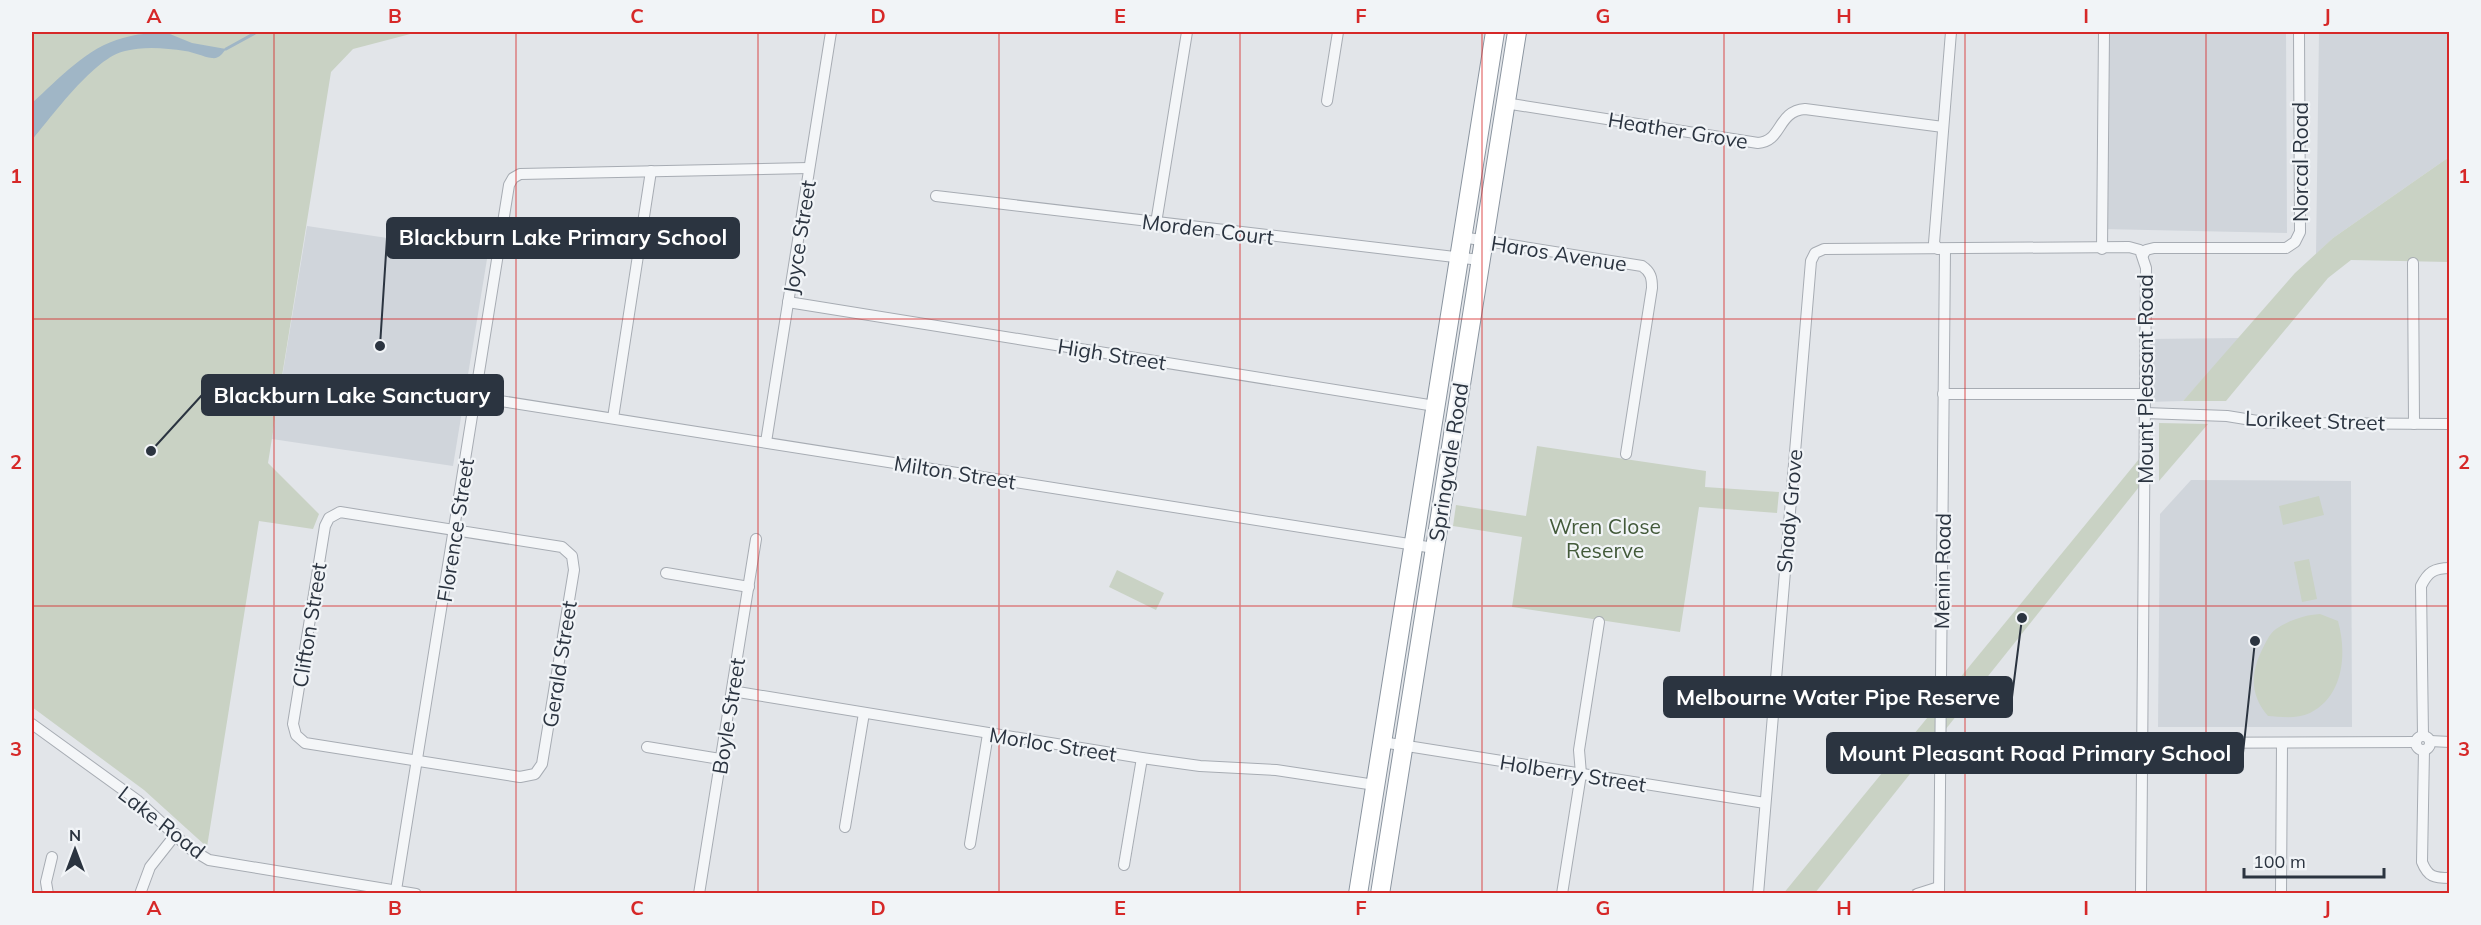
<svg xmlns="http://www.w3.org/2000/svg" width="2481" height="925" viewBox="0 0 2481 925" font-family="Mulish,sans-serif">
	<rect width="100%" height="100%" fill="#e2e5e9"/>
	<!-- built -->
	<g fill="#d0d5db">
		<path d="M2107,32H2286L2287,233L2102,229Z"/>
		<path d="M2319,32H2449V157L2333,238L2316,254Z"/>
		<path d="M307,226L488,253L453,466L272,439Z"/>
		<path d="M2240,338L2183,401L2146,402V339Z"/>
		<path d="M2191,480L2351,481L2352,727H2158L2160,514Z"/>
	</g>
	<!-- green -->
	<g fill="#c9d2c4">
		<path d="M32,32H418L353,49L331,72L268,463L319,514L313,529L259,521L207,847L144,790L32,707Z"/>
		<path d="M2449,157V262L2351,260L2328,278L2226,401H2183L2295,273L2333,238Z"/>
		<path d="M2159,423L2208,424L2159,481Z"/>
		<path d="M1537,446L1706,471L1705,487L1779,492L1777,513L1699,507L1680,632L1512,607L1522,537L1453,526L1456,505L1526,516Z"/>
		<path d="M2144,453L2139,487L1815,893L1783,894Z"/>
		<path d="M2319,496L2324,515L2283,525L2279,506Z"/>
		<path d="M2309,559L2317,599L2302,602L2294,562Z"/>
		<path d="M1117,570L1164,593L1156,610L1109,587Z"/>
		<path d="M2320,614L2338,621C2347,653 2344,696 2310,713C2297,719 2282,717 2268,716C2251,696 2250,676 2261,652C2265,644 2269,634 2276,629C2290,620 2304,615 2320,614Z"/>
	</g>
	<!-- water -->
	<path fill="#a0b6c6" d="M165,32L192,43L226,49C222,54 219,59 212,58C203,57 194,52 185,51C166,48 144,46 125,51C95,57 52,116 32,140V103C59,79 87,47 123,38C136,34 151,33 165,32Z"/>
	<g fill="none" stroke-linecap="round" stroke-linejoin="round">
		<!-- stream -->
		<path stroke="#a0b6c6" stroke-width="3" d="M226,49L257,32"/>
		<!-- minor casing -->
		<g stroke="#a7acb3" stroke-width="12">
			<g id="minor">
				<path d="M1327,101L1338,32"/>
				<path d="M1505,103L1758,143C1782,142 1777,111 1805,109L1943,127"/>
				<path d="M936,196L1480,260"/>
				<path d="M1156,223L1187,32"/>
				<path d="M1462,237L1642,266C1651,272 1652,278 1652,288L1626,454"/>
				<path d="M1938,249L1934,243L1951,32"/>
				<path d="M2102,249L2104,32"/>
				<path d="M2143,255L2146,250L2154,248H2286L2295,242L2300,232L2299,32"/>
				<path d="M2413,263L2414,424"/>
				<path d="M788,302L1435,406"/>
				<path d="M1943,394H2145"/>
				<path d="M475,397L1434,548"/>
				<path d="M2145,413L2227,416L2270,423L2450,424"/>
				<path d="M613,418L651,171"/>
				<path d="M766,442L831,32"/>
				<path d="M340,512L562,547L572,556L574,570L542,764L535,774L520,777L305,743L296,735L293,724L325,526L329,518Z"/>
				<path d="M666,573L749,587"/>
				<path d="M732,691L1142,758L1200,766L1276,770L1375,785"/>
				<path d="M32,724L137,800L189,848L209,860L416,894"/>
				<path d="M2423,736L2421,586C2428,572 2434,568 2450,568"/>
				<circle cx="2423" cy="743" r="7"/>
				<path d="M2430,741L2450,742"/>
				<path d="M1382,742L1765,803"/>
				<path d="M2142,743L2416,742"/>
				<path d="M647,747L720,759"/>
				<path d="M2424,750L2422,862C2428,877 2434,878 2450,878"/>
				<path d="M845,827L864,713"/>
				<path d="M970,844L988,734"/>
				<path d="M1124,865L1142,758"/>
				<path d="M396,890L509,185L513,178L520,174L809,168"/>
				<path d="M48,894L46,882L52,857"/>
				<path d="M140,894L150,867L176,834"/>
				<path d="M699,894L756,539"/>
				<path d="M1562,894L1581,774L1579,750L1599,622"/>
				<path d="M1758,894L1811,261L1815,253L1824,249L2129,247L2140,250L2146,268L2141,894"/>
				<path d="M1917,894L1939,887"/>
				<path d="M1939,894L1945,249"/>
				<path d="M2281,894L2282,744"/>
			</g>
		</g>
		<!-- trunk casing -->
		<g stroke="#8a949f" stroke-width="20">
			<g id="trunk">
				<path d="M1358,894L1495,32"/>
				<path d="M1380,894L1517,32"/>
			</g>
		</g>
		<!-- minor -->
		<use href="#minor" stroke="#f4f6f8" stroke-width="10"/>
		<!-- trunk -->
		<use href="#trunk" stroke="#fff" stroke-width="18"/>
	</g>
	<!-- grid -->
	<path fill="none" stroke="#d62828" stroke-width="1.5" stroke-opacity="0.55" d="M274,32V894M516,32V894M758,32V894M999,32V894M1240,32V894M1482,32V894M1724,32V894M1965,32V894M2206,32V894M32,319H2450M32,606H2450"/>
	<g text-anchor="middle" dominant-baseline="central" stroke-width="4.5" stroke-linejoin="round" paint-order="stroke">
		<!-- street labels -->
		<g font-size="21" fill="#2b3440" stroke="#f1f4f7">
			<text transform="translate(1678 130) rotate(9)">Heather Grove</text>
			<text transform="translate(2300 162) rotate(-90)">Norcal Road</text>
			<text transform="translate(1208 229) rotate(7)">Morden Court</text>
			<text transform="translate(799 237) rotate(-81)">Joyce Street</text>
			<text transform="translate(1559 253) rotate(9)">Haros Avenue</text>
			<text transform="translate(1112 354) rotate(9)">High Street</text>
			<text transform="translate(2145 379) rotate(-90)">Mount Pleasant Road</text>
			<text transform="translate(2315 420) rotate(2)">Lorikeet Street</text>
			<text transform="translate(1448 462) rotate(-81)">Springvale Road</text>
			<text transform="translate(955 472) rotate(9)">Milton Street</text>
			<text transform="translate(1789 511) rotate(-85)">Shady Grove</text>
			<text transform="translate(455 530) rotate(-81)">Florence Street</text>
			<text transform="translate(1942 571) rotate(-89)">Menin Road</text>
			<text transform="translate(309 625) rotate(-81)">Clifton Street</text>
			<text transform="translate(559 664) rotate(-81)">Gerald Street</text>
			<text transform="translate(728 716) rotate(-81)">Boyle Street</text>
			<text transform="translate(1053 744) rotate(9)">Morloc Street</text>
			<text transform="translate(1573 773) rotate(9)">Holberry Street</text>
			<text transform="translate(162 822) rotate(38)">Lake Road</text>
		</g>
		<!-- park labels -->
		<g font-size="21" fill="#435a3a" stroke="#f1f4f7">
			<text x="1605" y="526">Wren Close<tspan x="1605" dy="24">Reserve</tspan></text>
		</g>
	</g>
	<!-- callouts -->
	<path fill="none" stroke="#2b3440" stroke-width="2" d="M380 346L387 238M151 451L202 395M2022 618L2012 697M2255 641L2243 753"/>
	<g fill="#2b3440" stroke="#f1f4f7" stroke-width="2">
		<circle cx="380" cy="346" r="6"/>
		<circle cx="151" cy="451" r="6"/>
		<circle cx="2022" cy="618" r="6"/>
		<circle cx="2255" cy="641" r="6"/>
	</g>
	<g fill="#2b3440" stroke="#2b3440" stroke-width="2">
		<rect x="387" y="218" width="352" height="40" rx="6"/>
		<rect x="202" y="375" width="301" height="40" rx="6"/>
		<rect x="1664" y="677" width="348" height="40" rx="6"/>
		<rect x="1827" y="733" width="416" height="40" rx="6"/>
	</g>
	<g font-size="22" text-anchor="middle" font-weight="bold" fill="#fff">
		<text x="563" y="245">Blackburn Lake Primary School</text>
		<text x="352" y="403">Blackburn Lake Sanctuary</text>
		<text x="1838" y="705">Melbourne Water Pipe Reserve</text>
		<text x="2035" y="761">Mount Pleasant Road Primary School</text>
	</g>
	<!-- border -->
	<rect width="2481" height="925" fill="none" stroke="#f1f4f7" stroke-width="66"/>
	<!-- north arrow -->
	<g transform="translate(75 850)" stroke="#f1f4f7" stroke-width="4.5" paint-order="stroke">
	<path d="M0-4.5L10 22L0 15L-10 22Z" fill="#2b3440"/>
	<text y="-9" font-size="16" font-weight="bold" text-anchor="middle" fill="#2b3440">N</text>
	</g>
	<!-- scale -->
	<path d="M2244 868v9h140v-9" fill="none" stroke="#2b3440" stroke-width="3"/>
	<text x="2253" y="868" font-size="18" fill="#2b3440" stroke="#f1f4f7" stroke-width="4.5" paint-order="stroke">100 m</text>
	<rect x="33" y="33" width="2415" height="859" fill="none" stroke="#d62828" stroke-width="2"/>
	<g font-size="20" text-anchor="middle" font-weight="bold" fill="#d62828">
		<text x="154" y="23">A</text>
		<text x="395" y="23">B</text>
		<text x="637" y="23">C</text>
		<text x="878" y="23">D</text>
		<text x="1120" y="23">E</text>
		<text x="1361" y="23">F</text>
		<text x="1603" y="23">G</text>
		<text x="1844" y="23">H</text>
		<text x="2086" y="23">I</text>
		<text x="2327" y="23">J</text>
		<text x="16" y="183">1</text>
		<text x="2464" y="183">1</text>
		<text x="16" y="469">2</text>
		<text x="2464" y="469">2</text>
		<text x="16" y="756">3</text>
		<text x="2464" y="756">3</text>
		<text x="154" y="915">A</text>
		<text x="395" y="915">B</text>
		<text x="637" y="915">C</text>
		<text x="878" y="915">D</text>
		<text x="1120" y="915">E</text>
		<text x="1361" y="915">F</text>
		<text x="1603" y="915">G</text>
		<text x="1844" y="915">H</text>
		<text x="2086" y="915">I</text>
		<text x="2327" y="915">J</text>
	</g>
</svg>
